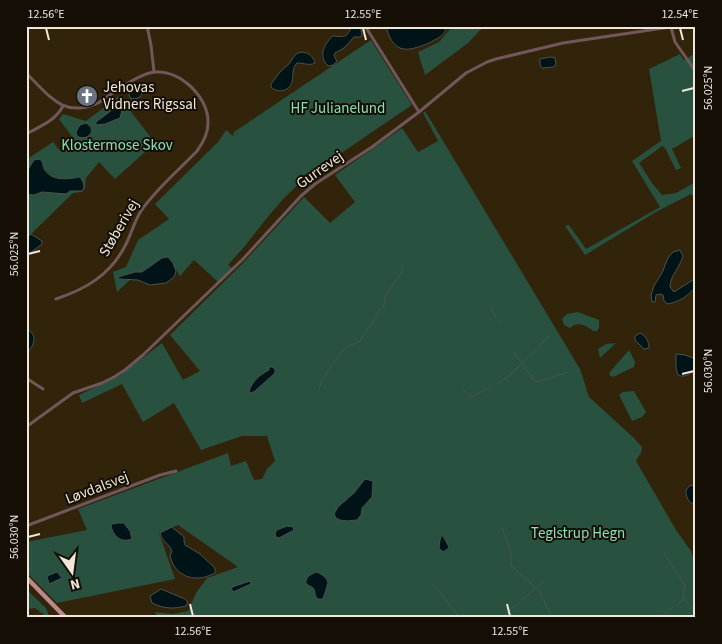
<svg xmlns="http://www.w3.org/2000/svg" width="722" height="644" viewBox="0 0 722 644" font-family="'Source Sans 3',sans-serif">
	<rect width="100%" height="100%" fill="#31240a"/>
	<!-- green -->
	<g fill="#295140" fill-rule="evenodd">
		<path d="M450,26H489L482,28L468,43L425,75L418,52L439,42L450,29Z"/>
		<path d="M371,40L412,105L306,177L284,198L266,219L245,246L228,265L232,268L218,282L194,260L180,276C175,269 174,263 168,257L162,258L142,272H135L119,277L125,280L131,279L117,292L113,272L126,267L138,240L169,219L155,204L219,141L226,130L233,136L234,132Z"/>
		<path d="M696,53V135L672,149L681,168L676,170L665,148L662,146L639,163L652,183L662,195L676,193L696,182V200L691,194L656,212L585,255L565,226L569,225L586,249L660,207L632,161L661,141L649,69L680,54L684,60Z"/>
		<path d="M119,96L155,143L115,179L99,162L86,178L85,188L82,192L73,193L26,239V194L34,195L42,192L66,194L70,191H82L67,179L54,178L45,170L42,161L34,160L26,173V160L53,142L60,151L73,138L59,119L63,114L86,121ZM122,107V110L120,118L105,124L96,122L111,111Z"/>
		<path d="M425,111L580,369L589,397L633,437L642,447L641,453L636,461L676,530L691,551L696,565V618H157L155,612L172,614L188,611L196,593L207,578L238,567L178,525L159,533L175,579L57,603L26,572V542L87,530L78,509L228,453L231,466L246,461L254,480L262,479L267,469L275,461L267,436H242L201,450L174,403L143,422L122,384L82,403L79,395L119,376L162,343L183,380L200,371L170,335L242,264L304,197L330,223L355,202L335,175L402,128L418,152L438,141L423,113ZM270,369L275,373L252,393C252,377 259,377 270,369ZM354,493L372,497C368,501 363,505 362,510C356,523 354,522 340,520L338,507Z"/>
		<path d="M578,312L599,320V327L597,331H593C586,325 578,321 570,328L564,325L562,319L567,314Z"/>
		<path d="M616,343L600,358L598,349L606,344Z"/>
		<path d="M629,350L635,362L634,367L613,377L609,375L610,372Z"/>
		<path d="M634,391L646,412L642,417L632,421L619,395L623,392Z"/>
		<path d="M26,589L46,608L50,618H48L35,608L26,609Z"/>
	</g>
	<!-- water -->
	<g fill="#001316" stroke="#485350">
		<path d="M352,26H360L361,30L362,35L360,37H354L344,48L335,53L334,56L337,61L333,65L328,66C318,56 324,44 333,36C347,37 346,38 352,26Z"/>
		<path d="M386,26H446C446,29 445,31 444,33C439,40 413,51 404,49C393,48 388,35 386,26Z"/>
		<path d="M302,52C309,53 313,56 315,63C310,66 304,63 297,63C291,69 294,75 292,82C289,92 277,93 271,87V84L280,72L289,64L295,55L298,53Z"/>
		<path d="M551,57L555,58L556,65L553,67L542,68L540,65V59Z"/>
		<path d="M140,88L143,91L140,97L135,99L130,98L129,94L135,90Z"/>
		<path d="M119,105L122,107V110L120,118L105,124L96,125V122Z"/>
		<path d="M86,123C99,131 86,142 77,136L76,132L80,125Z"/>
		<path d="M39,159L42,161C43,164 43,167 44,169C52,182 68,179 80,177C83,182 86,186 82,191H70L66,194L42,192L34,195L26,194V173L34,160Z"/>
		<path d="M31,234L42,241V244L26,256V239Z"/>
		<path d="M680,250L683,256C680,267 670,276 670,287L674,292L696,278V287C686,297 681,301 668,304L664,301L663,295L660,294L656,295L655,302H652L651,295L654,286L663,271L665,265L668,258L673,252Z"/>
		<path d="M168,257L173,263L176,271L174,277L166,283L150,285L138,280L119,279L118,277L135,272H142L162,258Z"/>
		<path d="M26,329C37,333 35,343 29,351H26Z"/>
		<path d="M640,333C646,336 649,342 649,348L644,349L635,340V336Z"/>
		<path d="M676,354L685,355L696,359V370C690,374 684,378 678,375L676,368Z"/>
		<path d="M269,367H272L275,369V373L255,391L251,393L249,391C253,380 260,375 269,370Z"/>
		<path d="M365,479L373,481L372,497L362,508L361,515L357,520L347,521L340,520L336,518L334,514L338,507L354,493Z"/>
		<path d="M690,485L696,487V505C688,503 686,497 686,490Z"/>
		<path d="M118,523H124L130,531L132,539C121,543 114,537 111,526L112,524Z"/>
		<path d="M287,526L293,527L294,530L279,538L276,537L275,533L277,530Z"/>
		<path d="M172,527L184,537V541L185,545L200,554L214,567L216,572C198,584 175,578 170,556L172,551C169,543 163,543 160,533Z"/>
		<path d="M441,536H443L448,545L449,548L443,552L439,548L440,540Z"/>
		<path d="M57,572L62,578L49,584L47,576Z"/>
		<path d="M317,572C322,575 327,577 328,583L323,599H317C312,588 318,590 306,584C305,577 311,574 317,572Z"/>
		<path d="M250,581L251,584L233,592L231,588L235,586Z"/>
		<path d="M161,589L185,599L188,602L186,606C174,609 164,609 152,603L150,596Z"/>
	</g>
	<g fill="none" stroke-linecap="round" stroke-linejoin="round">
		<!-- stream -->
		<g stroke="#485350" stroke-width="1">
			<path d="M491,308L496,318L501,323"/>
			<path d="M377,314L380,309L384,306L385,297L403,270L401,265"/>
			<path d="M514,352L535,382L566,373"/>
			<path d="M321,382L332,365L346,347L359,342L376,317"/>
			<path d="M497,384L508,377L549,336"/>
			<path d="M319,389L321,383"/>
			<path d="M462,390L472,396"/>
			<path d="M470,398L492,386"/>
			<path d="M502,528L511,552V566L539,590L552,618"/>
			<path d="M664,553L685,585L683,599L677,605"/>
			<path d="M434,585L460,618"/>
			<path d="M684,599L696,611"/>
			<path d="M501,618L544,581"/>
			<path d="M660,618L673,607"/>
		</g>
		<!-- minor -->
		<g stroke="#71575a" stroke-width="3">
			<path d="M147,26L151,45L154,72"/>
			<path d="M365,26L419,112"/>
			<path d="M671,27L675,42L696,72"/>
			<path d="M26,73C49,95 63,119 98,103C112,94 139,73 155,72C181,70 209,98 208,123C208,134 203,143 197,151C179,170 155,190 141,211C134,222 131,235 125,246C110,275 86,289 56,299"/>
			<path d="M26,134C41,126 55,121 63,106"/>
			<path d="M26,378L43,389"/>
			<path d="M26,427L73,393L102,383L114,377L125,370L143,355L243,259L301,196L315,184L372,147L419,112L466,73L487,62L496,59L563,43L677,26"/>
			<path d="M26,526L160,475L176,471"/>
		</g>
		<!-- major -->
		<path stroke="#bb878d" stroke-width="4.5" d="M26,577L66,618"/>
	</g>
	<!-- ticks -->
	<path fill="none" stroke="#f0e7d9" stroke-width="2" d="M46,28L49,40M363,28L366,40M680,28L683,40M682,91L694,88M28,254L40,251M682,374L694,371M28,537L40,534M190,604L193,616M507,604L510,616"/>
	<!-- icons -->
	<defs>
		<g id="church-disc" transform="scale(1.125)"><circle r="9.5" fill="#6b7280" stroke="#140e05"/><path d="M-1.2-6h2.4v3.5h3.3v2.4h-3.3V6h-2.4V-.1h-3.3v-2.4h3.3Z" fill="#fff"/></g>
	</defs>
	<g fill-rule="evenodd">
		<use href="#church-disc" x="87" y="96"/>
	</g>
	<g text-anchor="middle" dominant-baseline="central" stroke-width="4" stroke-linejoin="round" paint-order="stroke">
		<!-- poi labels -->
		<g font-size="15" fill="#f0e7d9" stroke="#140e05" text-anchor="start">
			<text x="103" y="87">Jehovas<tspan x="103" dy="17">Vidners Rigssal</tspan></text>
		</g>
		<!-- park labels -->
		<g font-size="15" fill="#84e1ba" stroke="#140e05">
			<text x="338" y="108">HF Julianelund</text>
			<text x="117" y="145">Klostermose Skov</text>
			<text x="578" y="533">Teglstrup Hegn</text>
		</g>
		<!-- street labels -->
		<g font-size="15" fill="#f0e7d9" stroke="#140e05">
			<text transform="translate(320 170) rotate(-35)">Gurrevej</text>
			<text transform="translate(119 228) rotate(-60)">Støberivej</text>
			<text transform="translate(97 488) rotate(-21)">Løvdalsvej</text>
		</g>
	</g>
	<!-- border -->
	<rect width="722" height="644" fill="none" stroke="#140e05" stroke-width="55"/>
	<!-- north arrow -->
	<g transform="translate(72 572) rotate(166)" stroke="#140e05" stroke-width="4" paint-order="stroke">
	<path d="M0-4L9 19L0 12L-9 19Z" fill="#f0e7d9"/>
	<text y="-8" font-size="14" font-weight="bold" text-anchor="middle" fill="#f0e7d9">N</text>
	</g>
	<rect x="28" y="28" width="666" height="588" fill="none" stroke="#f0e7d9" stroke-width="2"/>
	<g font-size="12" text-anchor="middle" fill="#f0e7d9">
		<text x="46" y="18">12.56°E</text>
		<text x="363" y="18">12.55°E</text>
		<text x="680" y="18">12.54°E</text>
		<text transform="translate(708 88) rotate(-90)" y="4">56.025°N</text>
		<text transform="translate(14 254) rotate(-90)" y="4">56.025°N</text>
		<text transform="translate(708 371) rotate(-90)" y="4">56.030°N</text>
		<text transform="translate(14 537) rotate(-90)" y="4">56.030°N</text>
		<text x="193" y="635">12.56°E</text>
		<text x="510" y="635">12.55°E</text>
	</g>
</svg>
